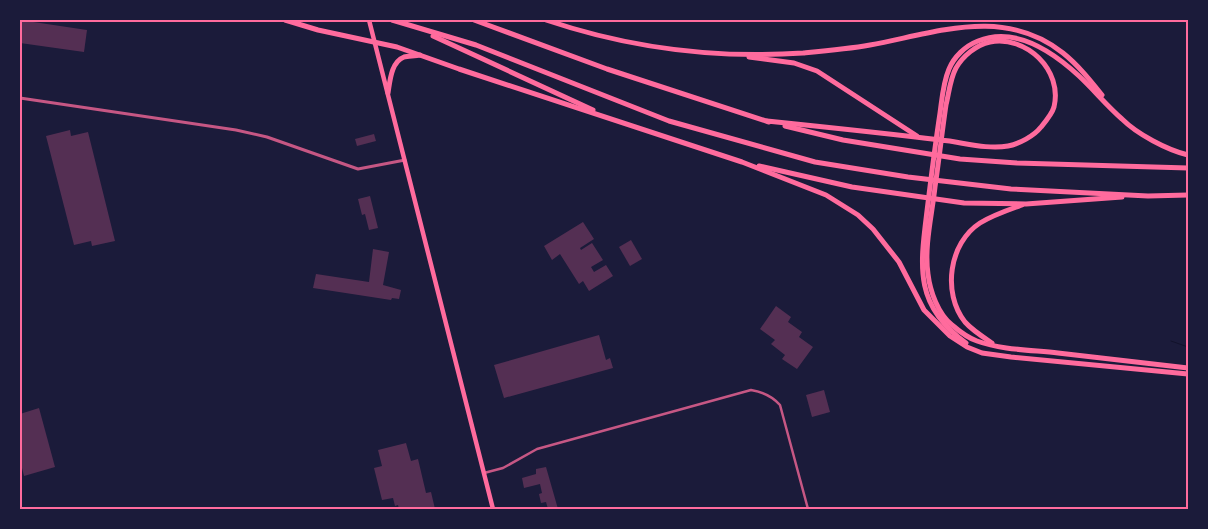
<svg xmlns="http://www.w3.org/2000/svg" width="1208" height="529" viewBox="0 0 1208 529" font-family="Figtree,sans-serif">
	<rect width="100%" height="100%" fill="#1b1b3a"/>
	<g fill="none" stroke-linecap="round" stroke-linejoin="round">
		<!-- stream -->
		<path stroke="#12122b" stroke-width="1" d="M1171,341L1188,347"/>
	</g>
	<!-- building -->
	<g fill="#542f53">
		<path d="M20,20L87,30L84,52L20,43Z"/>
		<path d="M70,130L71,136L88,132L115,241L92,246L91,241L74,245L46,136Z"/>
		<path d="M374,134L376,141L357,146L355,139Z"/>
		<path d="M370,196L378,228L369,230L365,214L362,215L358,199Z"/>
		<path d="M583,222L594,239L580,248L581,250L592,243L603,260L591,267L594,272L606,265L613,276L589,291L583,281L579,284L560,254L552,260L544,246Z"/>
		<path d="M631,240L642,259L630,266L619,247Z"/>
		<path d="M373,249L389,252L383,285L401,290L399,299L392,298L391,300L313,288L316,274L369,282Z"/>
		<path d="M776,306L791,317L788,322L802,332L799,337L813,347L797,369L782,359L785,355L771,344L775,340L760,329Z"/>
		<path d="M599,335L606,360L610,358L613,368L504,398L494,365Z"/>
		<path d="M824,390L830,412L812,417L806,395Z"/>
		<path d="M39,408L55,467L24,476L20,460V414Z"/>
		<path d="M406,443L411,461L418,459L426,493L431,492L435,509H399L398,505L395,506L393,498L382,500L374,468L382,466L378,450Z"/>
		<path d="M546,467L558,509H548L546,502L541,503L539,494L542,493L540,484L524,488L522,478L536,474V469Z"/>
	</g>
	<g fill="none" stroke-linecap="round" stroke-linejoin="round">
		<!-- minor -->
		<path stroke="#c65784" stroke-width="2.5" d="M484,473L503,468L537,449L751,390C763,392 772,396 780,405L808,509"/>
		<!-- tertiary -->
		<path stroke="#c65784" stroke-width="3" d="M20,98L236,130L267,137L358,169L405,160"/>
		<!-- primary -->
		<path stroke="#ff6b9d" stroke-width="4.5" d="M369,20L493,509"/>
		<!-- motorway -->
		<g stroke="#ff6b9d" stroke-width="5">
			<path d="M285,20L318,30L397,47L459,69L742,162L826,195L858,215L873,229L899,262L924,310L950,336L967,347L982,353L1011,357L1188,374"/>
			<path d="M392,20L476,45L669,121L815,162L908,177L1011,189L1148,196L1188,195"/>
			<path d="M474,20L607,69L769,122"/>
			<path d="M546,20C629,48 715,59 803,53C825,51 848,49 870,45C936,33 1004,6 1063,53C1078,65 1090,80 1102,95"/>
			<path d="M433,36L593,110"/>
			<path d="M749,57L794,63L817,71L917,136"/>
			<path d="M388,93C390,81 391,62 404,57C408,56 415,56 420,55"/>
			<path d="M767,121C825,127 883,133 941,140C962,142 987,150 1008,146C1019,144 1034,136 1041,127C1046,121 1052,114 1054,107C1063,70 1026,35 990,42C976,45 963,56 956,68C950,79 949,93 946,105C942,132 939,160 935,187C932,215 924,246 928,274C930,291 938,314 952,325C959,331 968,338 977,341C1002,350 1031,350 1058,353C1101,358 1145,363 1188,368"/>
			<path d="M785,126L843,140L960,159L1017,163L1188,168"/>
			<path d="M759,166L852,187L964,203L1026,204L1122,197"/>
			<path d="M966,343C914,306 920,267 927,211C931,178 935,146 940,113C942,99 943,83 949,69C954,57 965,46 978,41C1015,26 1052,51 1079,76C1094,90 1107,106 1122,119C1137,134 1167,150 1188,155"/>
			<path d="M992,343C983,337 972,330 965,322C942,293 949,243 980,223C993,215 1008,210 1022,205"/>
		</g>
	</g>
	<!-- border -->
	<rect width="1208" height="529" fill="none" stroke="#1b1b3a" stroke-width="42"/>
	<rect x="21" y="21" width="1166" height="487" fill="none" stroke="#ff6b9d" stroke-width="2"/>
</svg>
